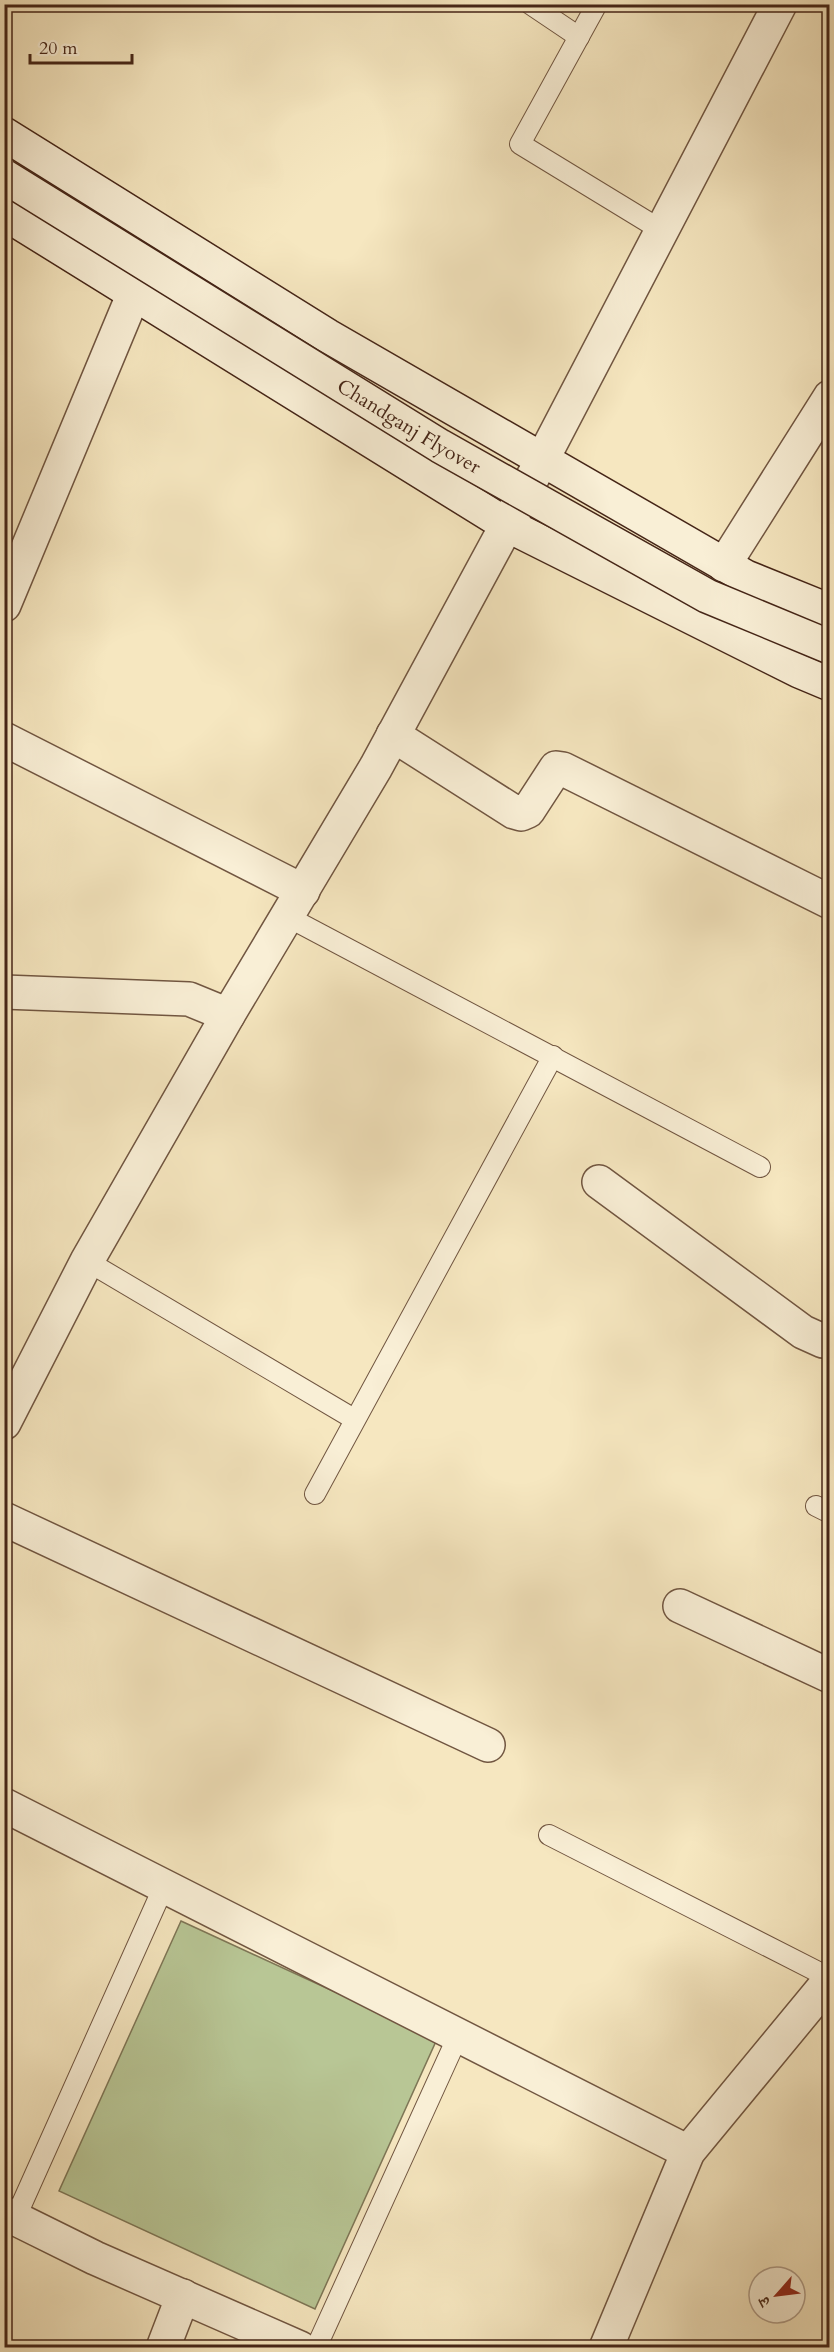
<svg xmlns="http://www.w3.org/2000/svg" width="834" height="2352" viewBox="0 0 834 2352" font-family="Cardo,'Noto Serif Devanagari',serif">
	<rect width="100%" height="100%" fill="#f6e7c0"/>
	<filter id="stains"><feTurbulence type="fractalNoise" baseFrequency=".00333" numOctaves="4"/><feColorMatrix values="0 0 0 0 .2 0 0 0 0 .09 0 0 0 0 .02 0 0 0 .5 -.17"/></filter>
	<radialGradient id="worn" r=".72"><stop offset=".6" stop-color="#630" stop-opacity="0"/><stop offset="1" stop-color="#630" stop-opacity=".3"/></radialGradient>
	<!-- green -->
	<path fill="#b8c695" stroke="#7e7656" stroke-width="1.5" d="M181,1921L437,2039L315,2309L59,2191Z"/>
	<g fill="none" stroke-linecap="round" stroke-linejoin="round">
		<!-- lane casing -->
		<g stroke="#715641" stroke-width="22">
			<g id="lane">
				<path d="M530,4L579,37"/>
				<path d="M597,4L520,144L661,230"/>
				<path d="M288,917L760,1167"/>
				<path d="M87,1261L354,1419"/>
				<path d="M315,1494L553,1056"/>
				<path d="M816,1506L830,1513"/>
				<path d="M549,1835L830,1978"/>
				<path d="M15,2219L164,1886"/>
				<path d="M316,2348L458,2036"/>
			</g>
		</g>
		<!-- street casing -->
		<g stroke="#715641" stroke-width="36">
			<g id="street">
				<path d="M724,565L830,397"/>
				<path d="M4,605L134,293"/>
				<path d="M393,735L514,812L521,814L528,811L556,768L563,769L830,902"/>
				<path d="M4,739L303,891"/>
				<path d="M4,992L189,999L228,1015"/>
				<path d="M599,1182L803,1332L823,1341H830"/>
				<path d="M4,1423L87,1261L228,1015L376,767L542,460L780,4"/>
				<path d="M4,1519L488,1745"/>
				<path d="M680,1606L830,1676"/>
				<path d="M4,1805L688,2152"/>
				<path d="M4,2213L95,2258L300,2348"/>
				<path d="M163,2348L183,2296"/>
				<path d="M606,2348L688,2152L830,1980"/>
			</g>
		</g>
		<!-- secondary casing -->
		<g stroke="#452517" stroke-width="36">
			<g id="secondary">
				<path d="M4,134L328,336L746,577L830,611"/>
				<path d="M4,213L507,525L799,671L830,684"/>
			</g>
		</g>
		<!-- lane -->
		<use href="#lane" stroke="#f9efd6" stroke-width="20"/>
		<!-- street -->
		<use href="#street" stroke="#f9efd6" stroke-width="33"/>
		<!-- secondary -->
		<use href="#secondary" stroke="#f9efd6" stroke-width="33"/>
		<!-- secondary-bridge casing -->
		<g stroke="#452517" stroke-width="36" stroke-linecap="butt">
			<g id="secondary-bridge">
				<path id="s1" d="M4,176L440,446L707,596L830,647"/>
			</g>
		</g>
		<!-- secondary-bridge -->
		<use href="#secondary-bridge" stroke="#f9efd6" stroke-width="33"/>
	</g>
	<g text-anchor="middle" dominant-baseline="central" stroke-width="5" stroke-linejoin="round" paint-order="stroke">
		<!-- street labels -->
		<g font-size="20" fill="#452517" stroke="#f9efd6">
			<text stroke="none"><textPath href="#s1" startOffset="476">Chandganj Flyover</textPath></text>
		</g>
	</g>
	<!-- margin -->
	<rect width="834" height="2352" fill="none" stroke="#f6e7c0" stroke-width="24"/>
	<rect x="6" y="6" width="822" height="2340" fill="none" stroke="#452517" stroke-width="3"/>
	<rect x="12" y="12" width="810" height="2328" fill="none" stroke="#452517" stroke-width="1.5"/>
	<!-- north arrow -->
	<g transform="translate(777 2295) rotate(242)"><circle r="28" fill="#f9efd6" stroke="#b19e8a" stroke-width="1.5"/>
	<path d="M0-4.5L10 22L0 15L-10 22Z" fill="#8f2418"/>
	<text y="-9" font-size="16" font-weight="bold" text-anchor="middle" fill="#452517">उ</text>
	</g>
	<!-- scale -->
	<path d="M30 54v9h102v-9" fill="none" stroke="#452517" stroke-width="3"/>
	<text x="39" y="54" font-size="18" fill="#452517" stroke="#f9efd6" stroke-width="4.5" paint-order="stroke">20 m</text>
	<rect width="100%" height="100%" filter="url(#stains)"/>
	<rect width="100%" height="100%" fill="url(#worn)"/>
</svg>
